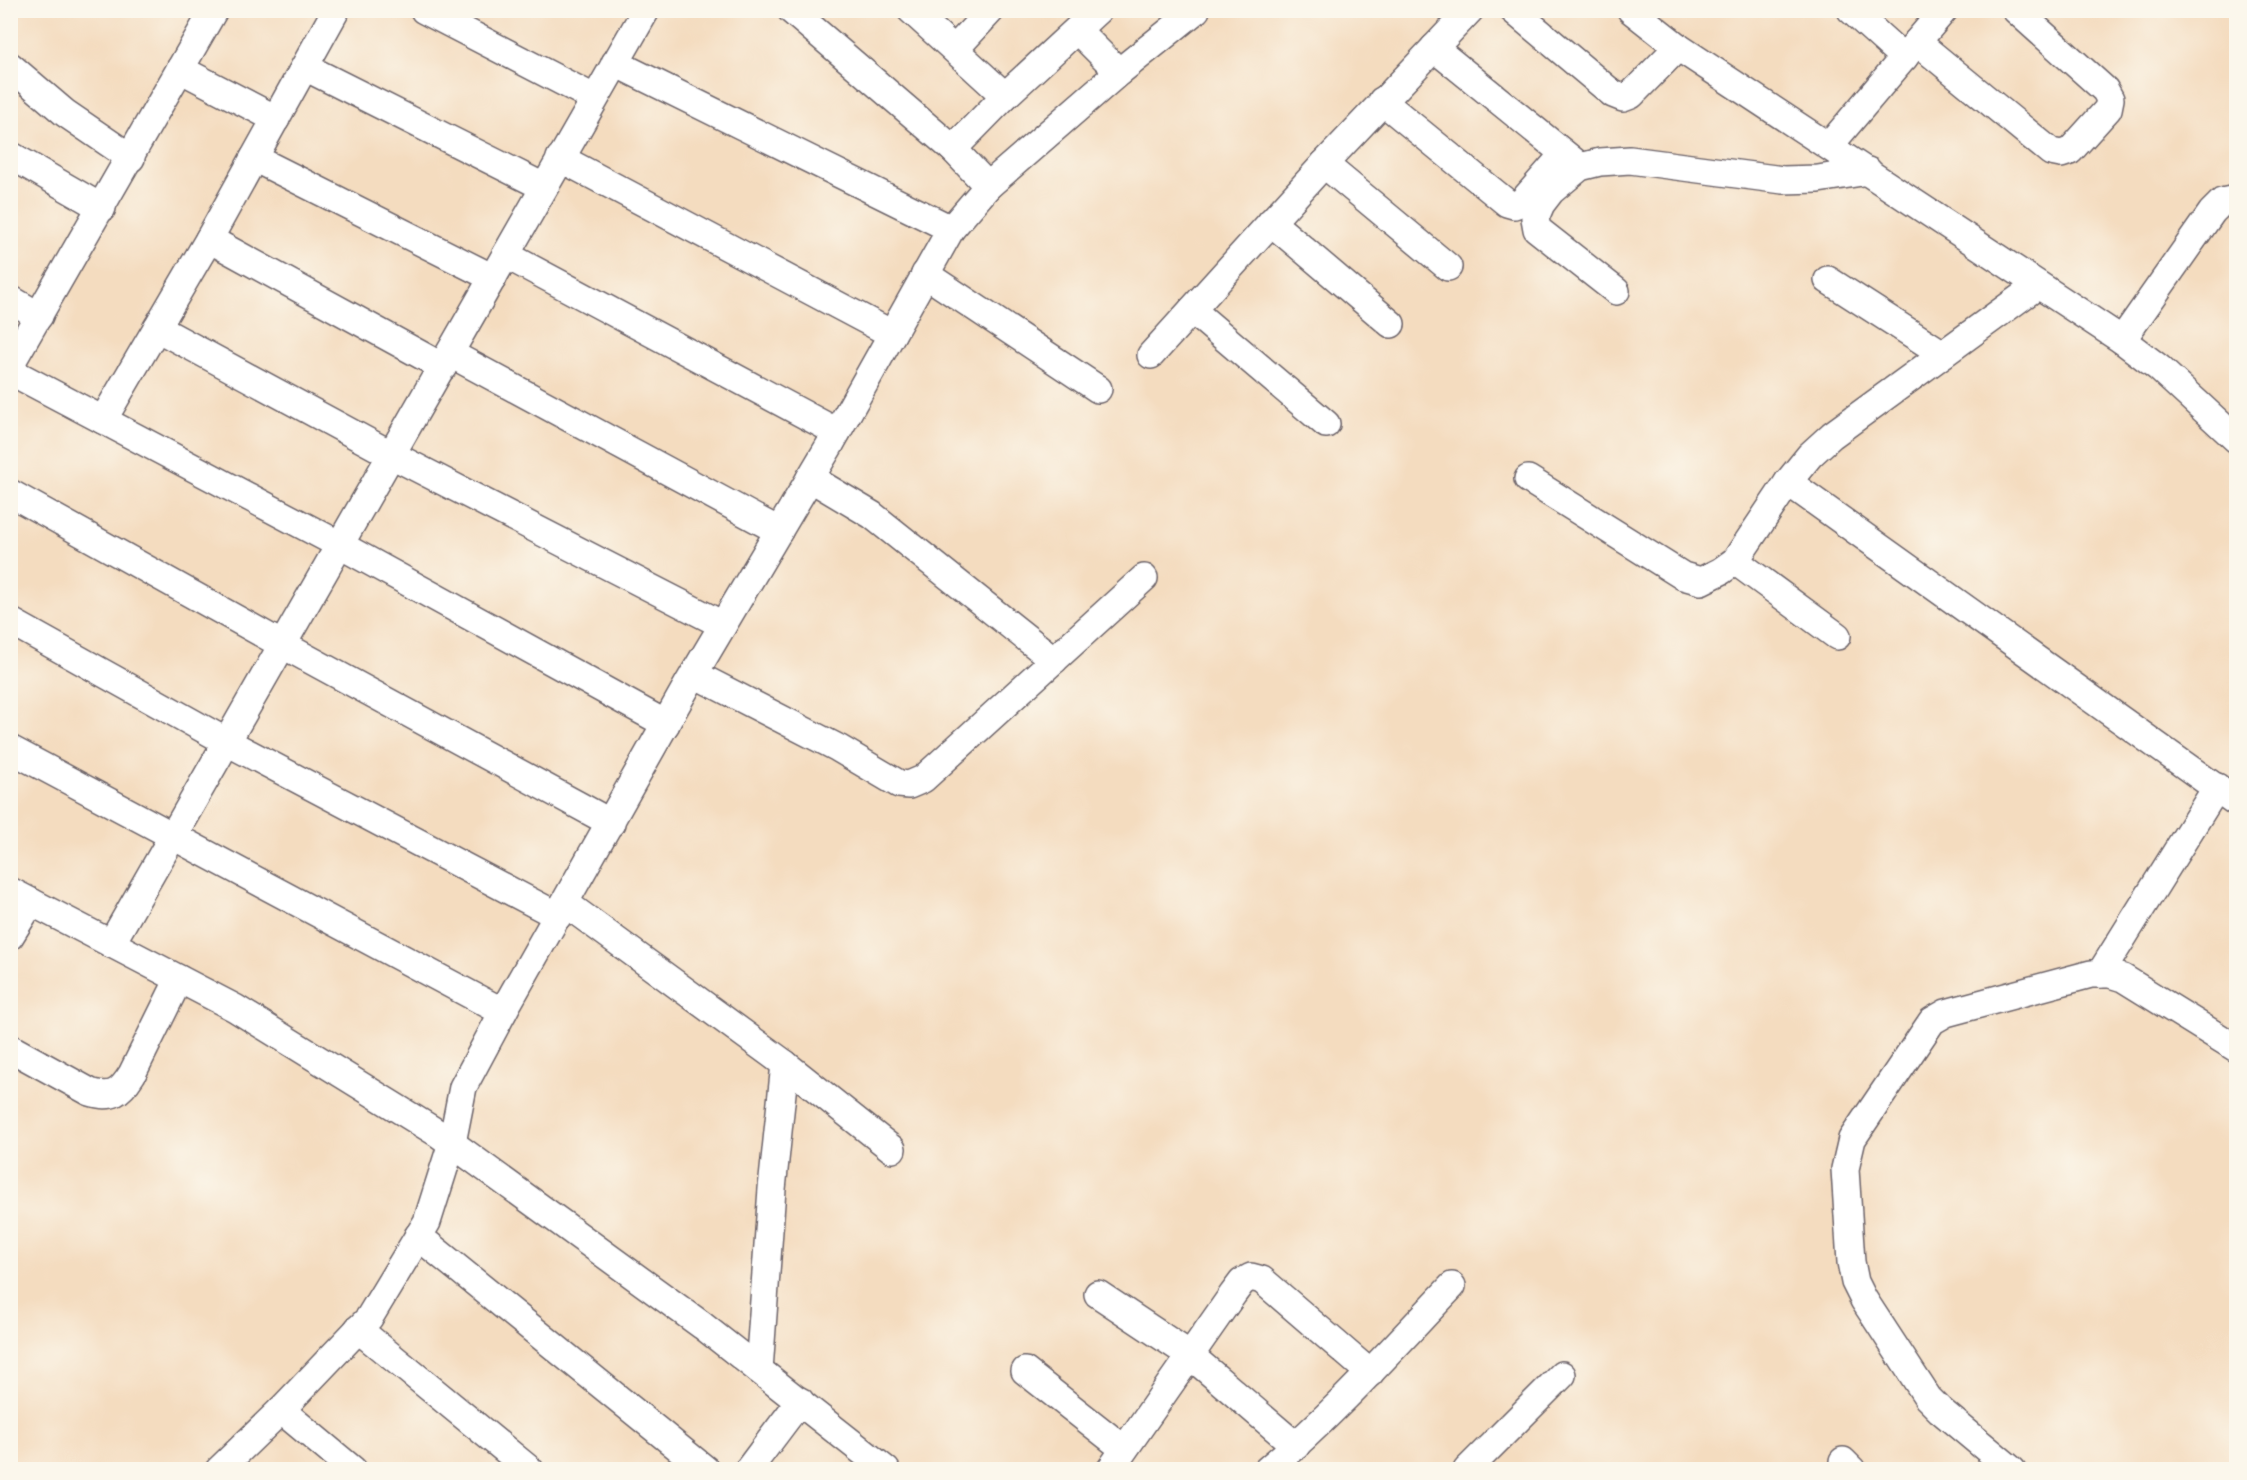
<svg xmlns="http://www.w3.org/2000/svg" width="2247" height="1480" viewBox="0 0 2247 1480" font-family="Delius,sans-serif">
	<rect width="100%" height="100%" fill="#fbf7ec"/>
	<filter id="ink" filterUnits="userSpaceOnUse"><feTurbulence type="fractalNoise" baseFrequency=".0167" numOctaves="2"/><feDisplacementMap in="SourceGraphic" scale="12" xChannelSelector="R" yChannelSelector="G"/><feConvolveMatrix kernelMatrix="1 2 1 2 8 2 1 2 1" color-interpolation-filters="sRGB"/></filter>
	<filter id="wash" filterUnits="userSpaceOnUse"><feTurbulence type="fractalNoise" baseFrequency=".008" numOctaves="4" result="noise"/><feDisplacementMap in="SourceGraphic" scale="24" xChannelSelector="R" yChannelSelector="G"/><feGaussianBlur stdDeviation="1.35" result="paint"/><feColorMatrix in="noise" values="0 0 0 0 0 0 0 0 0 0 0 0 0 0 0 0 0 1.4 0 .05"/><feComposite in="paint" operator="in"/></filter>
	<g filter="url(#wash)">
		<rect width="100%" height="100%" fill="#f4dcbf"/>
	</g>
	<g filter="url(#ink)">
		<g fill="none" stroke-linecap="round" stroke-linejoin="round">
			<!-- minor casing -->
			<g stroke="#6c6369" stroke-width="30">
				<g id="minor">
					<path d="M424,10L594,98"/>
					<path d="M791,10L953,149L988,186"/>
					<path d="M911,10L1005,96"/>
					<path d="M1513,10L1613,94L1623,98L1631,95L1678,47"/>
					<path d="M1631,10L1678,47L2122,340L2159,368L2236,439"/>
					<path d="M1851,10L1904,58"/>
					<path d="M1077,30L1119,72"/>
					<path d="M1917,42L2051,152L2061,154L2070,151L2108,109L2110,99L2105,90L2016,10"/>
					<path d="M1434,48L1577,164"/>
					<path d="M955,49L991,10"/>
					<path d="M615,63L951,229"/>
					<path d="M10,66L65,113L131,158"/>
					<path d="M305,67L544,187"/>
					<path d="M180,69L276,119"/>
					<path d="M1382,101L1507,203L1514,205L1522,202L1564,154"/>
					<path d="M1829,146L1944,10"/>
					<path d="M953,149L1005,96L1098,10"/>
					<path d="M10,155L102,208"/>
					<path d="M254,158L493,278"/>
					<path d="M560,158L892,334"/>
					<path d="M1324,164L1448,267"/>
					<path d="M1271,222L1391,324"/>
					<path d="M209,239L443,367"/>
					<path d="M506,255L837,432"/>
					<path d="M925,274L1098,389"/>
					<path d="M1828,280L1943,354"/>
					<path d="M1616,291L1537,229L1535,218L1541,204L1551,191L1580,167L1600,162L1630,160L1783,180L1818,179L1868,171"/>
					<path d="M10,299L39,316"/>
					<path d="M1192,310L1326,424"/>
					<path d="M157,328L392,455L723,625"/>
					<path d="M2122,340L2212,212L2222,202L2236,199"/>
					<path d="M451,354L779,531"/>
					<path d="M1151,355L1324,164L1470,10"/>
					<path d="M10,365L214,10"/>
					<path d="M10,371L340,545L666,724"/>
					<path d="M103,420L209,239L336,10"/>
					<path d="M810,478L872,515L1054,660"/>
					<path d="M1528,479L1683,576L1701,581L1721,571L1735,561L1788,482L1810,455L1832,435L2038,285"/>
					<path d="M1788,482L2236,802"/>
					<path d="M10,493L283,645L611,823"/>
					<path d="M1735,561L1837,636"/>
					<path d="M10,621L227,742L558,916"/>
					<path d="M694,674L838,748L899,784L909,785L923,779L1144,578"/>
					<path d="M10,749L503,1012"/>
					<path d="M10,891L235,1008L439,1134L703,1326L886,1470"/>
					<path d="M565,903L785,1064L892,1149"/>
					<path d="M10,936L31,902"/>
					<path d="M111,944L646,10"/>
					<path d="M2100,974L2217,787"/>
					<path d="M10,1048L90,1092C112,1099 120,1093 132,1074L179,979"/>
					<path d="M418,1236L706,1470"/>
					<path d="M1098,1294L1190,1355L1296,1446"/>
					<path d="M358,1329L530,1470"/>
					<path d="M759,1370L772,1189L785,1064"/>
					<path d="M1025,1371L1124,1449"/>
					<path d="M281,1410L353,1470"/>
					<path d="M1843,1461L1852,1470"/>
					<path d="M219,1470L281,1410L369,1318L427,1222L452,1143L463,1087L509,1001L688,684L831,443L951,229L988,186L1119,72L1196,10"/>
					<path d="M748,1470L800,1401"/>
					<path d="M1110,1470L1233,1294L1242,1282L1251,1277L1262,1280L1370,1373"/>
					<path d="M1267,1470C1334,1414 1392,1349 1452,1286"/>
					<path d="M1467,1470L1562,1375"/>
					<path d="M2012,1470L1940,1410L1928,1398L1864,1300L1855,1282L1851,1262L1845,1169L1852,1139L1932,1021L1946,1013L2091,974H2110L2123,978L2236,1048"/>
				</g>
			</g>
			<!-- minor -->
			<use href="#minor" stroke="#fff" stroke-width="27"/>
		</g>
	</g>
	<!-- margin -->
	<rect width="2247" height="1480" fill="none" stroke="#fbf7ec" stroke-width="36"/>
</svg>
